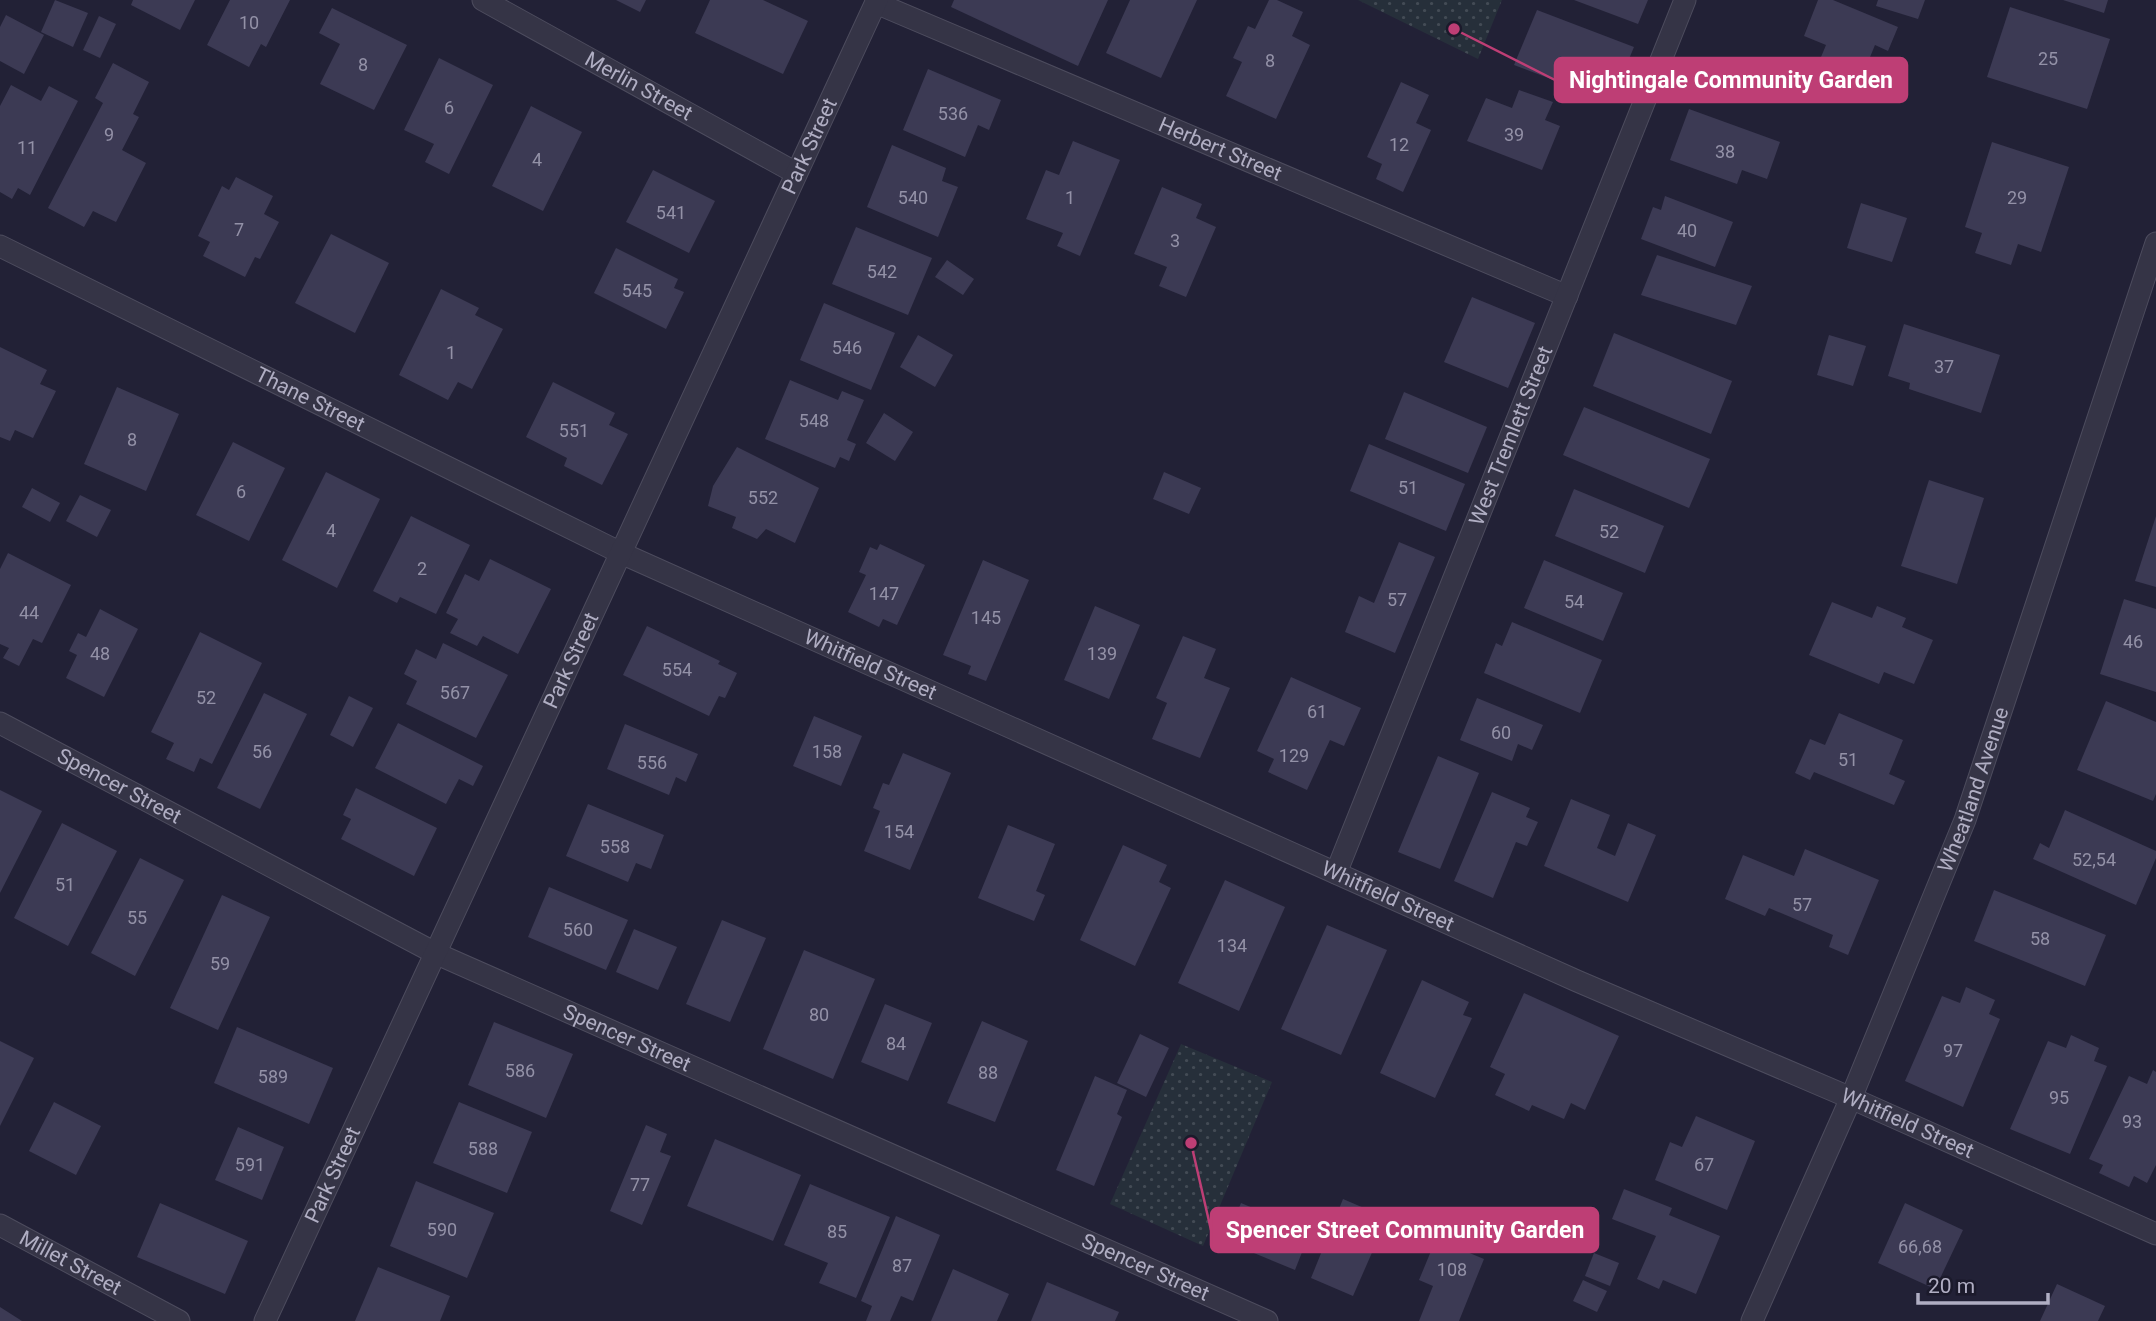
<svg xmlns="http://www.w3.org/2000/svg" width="2156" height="1321" viewBox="0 0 2156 1321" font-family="Roboto,sans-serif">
	<defs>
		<pattern id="garden-dots" width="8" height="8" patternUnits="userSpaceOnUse" patternTransform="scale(1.75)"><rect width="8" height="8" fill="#262f3a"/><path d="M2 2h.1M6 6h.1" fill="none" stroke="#434b55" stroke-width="1.8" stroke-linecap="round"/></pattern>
	</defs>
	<rect width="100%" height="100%" fill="#222136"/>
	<!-- garden -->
	<g fill="url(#garden-dots)">
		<path d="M1358,0H1502L1478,59Z"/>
		<path d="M1181,1044L1272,1082L1203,1246L1110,1204Z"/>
	</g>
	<!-- building -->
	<g fill="#3c3a54">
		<path d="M55,0L88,13L73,47L41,32Z"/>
		<path d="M133,0H195L180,30L131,5Z"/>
		<path d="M230,0H290L266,47L261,44L249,67L207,45Z"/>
		<path d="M616,0H646L640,12Z"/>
		<path d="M710,0H763L808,21L783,74L695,33Z"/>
		<path d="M954,0H1108L1078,66L951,7Z"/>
		<path d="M1130,0H1197L1161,78L1106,53Z"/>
		<path d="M1269,0H1277L1303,12L1292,36L1310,45L1276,119L1226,96L1242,62L1233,58L1248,26L1255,29Z"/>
		<path d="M1574,0H1648L1638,24Z"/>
		<path d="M1818,0H1833L1898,27L1888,51L1875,45L1863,74L1821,57L1826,45L1804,36Z"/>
		<path d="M1878,0H1925L1918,19L1876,6Z"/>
		<path d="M2063,0H2108L2104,13Z"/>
		<path d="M2010,7L2110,39L2087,109L1987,77Z"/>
		<path d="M332,8L407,45L374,110L320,84L340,44L319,33Z"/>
		<path d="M1537,10L1634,47L1611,102L1514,65Z"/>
		<path d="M6,15L44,35L24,74L0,61V27Z"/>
		<path d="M99,16L116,24L100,58L83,50Z"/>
		<path d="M439,58L493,85L449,174L425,162L434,144L404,130Z"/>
		<path d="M113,63L149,82L133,114L139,117L122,150L146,163L116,222L93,211L84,227L48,208L103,103L95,98Z"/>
		<path d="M928,69L1001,100L989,130L978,125L965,157L903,130Z"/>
		<path d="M1401,82L1429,95L1416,123L1431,130L1403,192L1376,179L1382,164L1367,157Z"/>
		<path d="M11,85L41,101L49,86L78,101L30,195L18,188L12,199L0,192V106Z"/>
		<path d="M1519,90L1553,102L1545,120L1560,126L1542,170L1467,141L1486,98L1512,108Z"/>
		<path d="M531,106L582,132L543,211L492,186Z"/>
		<path d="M1689,109L1780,142L1767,179L1742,170L1737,184L1670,160Z"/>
		<path d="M1073,141L1120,160L1080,256L1057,246L1063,233L1026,219L1046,170L1059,175Z"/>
		<path d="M1992,142L2069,167L2041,252L2018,244L2011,265L1975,253L1982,233L1965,227Z"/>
		<path d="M892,145L946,168L942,181L958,187L938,237L867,207Z"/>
		<path d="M653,170L715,201L689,253L626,222Z"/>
		<path d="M236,177L273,196L264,214L279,222L260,259L255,257L245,277L203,256L210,242L198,236L222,186L229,190Z"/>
		<path d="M1162,187L1202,204L1196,218L1216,227L1186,297L1159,286L1167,267L1134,254Z"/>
		<path d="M1665,196L1733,222L1715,267L1641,239L1653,207L1661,210Z"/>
		<path d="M1861,203L1907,218L1892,262L1847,248Z"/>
		<path d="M856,227L932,258L908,315L832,284Z"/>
		<path d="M331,234L389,263L355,333L295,303Z"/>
		<path d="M616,248L678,279L674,288L684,292L666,329L594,293Z"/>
		<path d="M1657,255L1752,286L1736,325L1641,295Z"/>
		<path d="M947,260L974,279L963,295L935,277Z"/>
		<path d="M441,289L479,308L475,315L503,329L472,389L458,382L448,400L399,375Z"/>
		<path d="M1472,297L1535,323L1508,388L1444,362Z"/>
		<path d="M824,303L895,333L871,390L800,360Z"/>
		<path d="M1904,324L2000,355L1981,413L1909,389L1910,383L1888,376Z"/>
		<path d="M1614,333L1732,381L1711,434L1593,386Z"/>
		<path d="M918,335L953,355L935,387L900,367Z"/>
		<path d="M1829,335L1866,346L1853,386L1817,375Z"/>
		<path d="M0,347L47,370L40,384L56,391L33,438L15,430L10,441L0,437Z"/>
		<path d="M790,380L838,400L842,391L864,400L847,440L856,444L849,461L840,457L835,468L765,439Z"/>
		<path d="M553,382L615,413L609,425L628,434L602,485L564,466L567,458L526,437Z"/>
		<path d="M117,387L179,414L146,491L84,464Z"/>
		<path d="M1404,392L1487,427L1468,473L1385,439Z"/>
		<path d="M1584,407L1710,459L1689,508L1563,455Z"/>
		<path d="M884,413L913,432L895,461L866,443Z"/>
		<path d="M233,442L285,468L249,541L196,515Z"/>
		<path d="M1369,444L1465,484L1446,531L1350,491Z"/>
		<path d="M737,447L819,488L795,543L766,529L757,539L732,528L736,517L708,506L713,486Z"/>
		<path d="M326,472L380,499L337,588L282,560Z"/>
		<path d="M1164,472L1201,488L1189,514L1153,499Z"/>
		<path d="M1929,480L1984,498L1957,584L1901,566Z"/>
		<path d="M32,488L60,503L50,522L22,507Z"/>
		<path d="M1574,489L1664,526L1645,573L1555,536Z"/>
		<path d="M80,495L111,510L97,537L66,521Z"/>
		<path d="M411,516L470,545L436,614L400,597L397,603L373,591Z"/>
		<path d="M2156,516V587L2135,581Z"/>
		<path d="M1399,542L1435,557L1395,653L1345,632L1359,596L1374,603Z"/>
		<path d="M880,544L925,565L897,625L883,619L879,627L848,612L866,575L859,572L870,547L877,550Z"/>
		<path d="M8,553L71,585L42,643L33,639L19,666L3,658L9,648L0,644V569Z"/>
		<path d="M490,559L551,589L518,654L483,636L477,646L450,633L458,619L446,613L465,574L479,581Z"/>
		<path d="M983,560L1029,580L986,681L968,674L971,666L943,655Z"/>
		<path d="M1544,560L1623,593L1603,641L1524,608Z"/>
		<path d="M2124,599L2156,609V692L2100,674Z"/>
		<path d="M1832,602L1872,618L1877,606L1906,618L1902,627L1933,640L1914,684L1884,672L1879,684L1809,655Z"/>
		<path d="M1095,606L1140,625L1109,699L1064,680Z"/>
		<path d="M100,609L138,629L104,697L66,678L77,655L69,651L78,633L86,637Z"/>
		<path d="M1512,622L1602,660L1580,713L1484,673L1496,643L1502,646Z"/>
		<path d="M647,626L720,661L718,664L737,673L725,698L719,696L709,716L623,675Z"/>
		<path d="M200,632L262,663L212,764L200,758L194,772L166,759L174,743L151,732Z"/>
		<path d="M1183,636L1216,649L1204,678L1230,688L1200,758L1152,739L1167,703L1156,698Z"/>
		<path d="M443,643L508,675L476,738L406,704L417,681L404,674L416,649L436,659Z"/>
		<path d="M1291,677L1361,708L1344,746L1330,740L1307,790L1268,772L1274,759L1257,751Z"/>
		<path d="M264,693L307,714L260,809L217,788Z"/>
		<path d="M349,696L373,708L353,747L330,735Z"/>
		<path d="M1477,698L1543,725L1532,750L1518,744L1512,761L1460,740Z"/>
		<path d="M2106,701L2156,722V794L2153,801L2077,770Z"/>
		<path d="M1839,713L1903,740L1889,774L1905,781L1894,805L1814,772L1810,780L1795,773L1810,739L1825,745Z"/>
		<path d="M814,716L862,736L841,786L793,766Z"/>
		<path d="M398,723L483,766L473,786L459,779L446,804L375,768Z"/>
		<path d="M625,724L698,754L686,782L676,777L669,795L607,769Z"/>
		<path d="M903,753L951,773L910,870L864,851L880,811L873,808L883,783L889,785Z"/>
		<path d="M1438,756L1479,773L1440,869L1398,852Z"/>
		<path d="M356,788L437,828L414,876L341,839L351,819L343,815Z"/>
		<path d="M0,790L42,811L0,893Z"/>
		<path d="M1492,792L1530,808L1526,817L1538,822L1527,846L1516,842L1493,898L1454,881Z"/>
		<path d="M1571,799L1610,815L1597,848L1615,856L1628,823L1656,835L1628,902L1544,866Z"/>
		<path d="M588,804L664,835L651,869L636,863L628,882L566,856Z"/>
		<path d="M2065,810L2156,851V858L2136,905L2033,859L2040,843L2049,848Z"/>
		<path d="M62,823L117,851L68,946L14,918Z"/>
		<path d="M1008,825L1055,844L1036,891L1045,895L1034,921L978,898Z"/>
		<path d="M1123,845L1167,865L1159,882L1171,888L1135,966L1080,940Z"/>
		<path d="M1805,849L1879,880L1848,955L1829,947L1833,935L1769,908L1765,916L1725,899L1743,855L1794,876Z"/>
		<path d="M140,858L184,880L135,976L91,953Z"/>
		<path d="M1225,880L1285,907L1239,1011L1178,983Z"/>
		<path d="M549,887L628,920L606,970L528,937Z"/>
		<path d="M1994,890L2106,935L2085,986L1974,941Z"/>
		<path d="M222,895L270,917L218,1030L170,1008Z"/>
		<path d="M722,920L766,938L730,1022L686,1004Z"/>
		<path d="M1327,925L1387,950L1341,1055L1281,1029Z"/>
		<path d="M634,929L677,947L658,990L616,972Z"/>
		<path d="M804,950L875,979L833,1079L763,1049Z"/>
		<path d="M1422,980L1469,1002L1463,1015L1472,1018L1435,1098L1380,1073Z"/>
		<path d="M1966,987L1995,1000L1989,1014L2000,1019L1963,1107L1905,1081L1942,996L1960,1003Z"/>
		<path d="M1524,993L1619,1036L1585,1110L1571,1103L1564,1119L1532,1105L1529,1111L1495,1095L1505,1074L1490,1067Z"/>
		<path d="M885,1004L932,1023L908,1081L861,1062Z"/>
		<path d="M982,1021L1028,1041L995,1122L947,1103Z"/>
		<path d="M494,1022L573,1054L546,1118L468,1085Z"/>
		<path d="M237,1027L333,1068L309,1124L214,1083Z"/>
		<path d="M1140,1034L1169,1048L1146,1097L1117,1083Z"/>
		<path d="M2071,1035L2099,1048L2094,1061L2107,1066L2070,1154L2010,1129L2048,1041L2066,1048Z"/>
		<path d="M0,1041L34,1058L0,1126Z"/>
		<path d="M2153,1070L2156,1072V1165L2147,1183L2134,1176L2129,1187L2099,1173L2103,1165L2089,1159L2129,1076L2147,1084Z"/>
		<path d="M1095,1076L1127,1090L1117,1114L1122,1117L1094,1186L1056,1170Z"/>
		<path d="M54,1102L101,1126L76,1175L29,1151Z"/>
		<path d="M459,1102L532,1132L507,1193L433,1163Z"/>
		<path d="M1696,1116L1755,1141L1727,1210L1655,1180L1670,1142L1682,1147Z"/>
		<path d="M646,1125L667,1134L660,1152L671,1156L642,1225L610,1211Z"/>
		<path d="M238,1127L284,1147L262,1200L215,1180Z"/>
		<path d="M715,1139L801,1175L773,1241L687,1206Z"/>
		<path d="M416,1181L494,1213L467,1278L390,1246Z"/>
		<path d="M810,1184L890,1217L856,1298L819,1283L828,1263L784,1245Z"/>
		<path d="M1624,1189L1672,1208L1669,1215L1720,1236L1696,1294L1663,1280L1659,1289L1637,1279L1656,1236L1612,1219Z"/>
		<path d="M1343,1199L1378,1214L1366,1245L1374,1248L1353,1296L1311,1278Z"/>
		<path d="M160,1203L248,1241L225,1294L137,1257Z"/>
		<path d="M1241,1203L1310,1232L1295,1270L1225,1241Z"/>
		<path d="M1905,1203L1963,1230L1935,1289L1878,1263Z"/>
		<path d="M896,1216L940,1235L913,1301L901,1296L890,1321H866L872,1306L861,1301Z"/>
		<path d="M1436,1239L1484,1259L1459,1321H1419L1433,1286L1419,1280Z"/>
		<path d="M1594,1253L1619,1263L1610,1286L1585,1276Z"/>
		<path d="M378,1267L450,1296L440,1321H355Z"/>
		<path d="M953,1269L1009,1294L997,1321H931Z"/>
		<path d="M1583,1280L1607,1291L1597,1312L1573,1301Z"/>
		<path d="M1047,1282L1119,1312L1115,1321H1031Z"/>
		<path d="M2057,1284L2105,1306L2098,1321H2040Z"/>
		<path d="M0,1307L22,1321H0Z"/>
	</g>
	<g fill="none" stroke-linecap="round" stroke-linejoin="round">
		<!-- minor casing -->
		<g stroke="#4d4c5e" stroke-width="23">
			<g id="minor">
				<path id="s1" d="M483,0L796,173"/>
				<path id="s2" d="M876,3L1567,296"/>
				<path id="s3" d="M0,246L621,553L1577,981L1851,1098L2156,1234"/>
				<path id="s4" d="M0,723L435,953L1267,1321"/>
				<path id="s5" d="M1336,873L1685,0"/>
				<path id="s6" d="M0,1225L179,1321"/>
				<path id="s7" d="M265,1321L877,0"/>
				<path id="s8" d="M1752,1321L1851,1098L1965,820L2156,243"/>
			</g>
		</g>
		<!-- minor -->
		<use href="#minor" stroke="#353446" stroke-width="21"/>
	</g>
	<g text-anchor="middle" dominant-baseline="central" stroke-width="5" stroke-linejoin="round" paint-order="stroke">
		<!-- number labels -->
		<g font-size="18" fill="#9391a7">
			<text x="249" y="22">10</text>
			<text x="2048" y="58">25</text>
			<text x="1270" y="60">8</text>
			<text x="363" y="64">8</text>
			<text x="449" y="107">6</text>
			<text x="953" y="113">536</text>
			<text x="109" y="134">9</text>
			<text x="1514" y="134">39</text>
			<text x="1399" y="144">12</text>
			<text x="27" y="147">11</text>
			<text x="1725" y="151">38</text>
			<text x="537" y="159">4</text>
			<text x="913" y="197">540</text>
			<text x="1070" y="197">1</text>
			<text x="2017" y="197">29</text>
			<text x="671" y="212">541</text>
			<text x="239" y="229">7</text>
			<text x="1687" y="230">40</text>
			<text x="1175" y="240">3</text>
			<text x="882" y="271">542</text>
			<text x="637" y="290">545</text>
			<text x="847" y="347">546</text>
			<text x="451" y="352">1</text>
			<text x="1944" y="366">37</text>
			<text x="814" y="420">548</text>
			<text x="574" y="430">551</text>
			<text x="132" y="439">8</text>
			<text x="1408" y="487">51</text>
			<text x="241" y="491">6</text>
			<text x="763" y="497">552</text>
			<text x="331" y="530">4</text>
			<text x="1609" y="531">52</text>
			<text x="422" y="568">2</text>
			<text x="884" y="593">147</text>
			<text x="1397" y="599">57</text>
			<text x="1574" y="601">54</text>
			<text x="29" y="612">44</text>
			<text x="986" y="617">145</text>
			<text x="2133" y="641">46</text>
			<text x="100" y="653">48</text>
			<text x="1102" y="653">139</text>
			<text x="677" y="669">554</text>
			<text x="455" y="692">567</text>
			<text x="206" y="697">52</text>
			<text x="1317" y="711">61</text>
			<text x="1501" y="732">60</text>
			<text x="262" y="751">56</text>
			<text x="827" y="751">158</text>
			<text x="1294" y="755">129</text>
			<text x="1848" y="759">51</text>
			<text x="652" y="762">556</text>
			<text x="899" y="831">154</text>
			<text x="615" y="846">558</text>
			<text x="2094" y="859">52,54</text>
			<text x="65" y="884">51</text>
			<text x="1802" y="904">57</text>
			<text x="137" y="917">55</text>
			<text x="578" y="929">560</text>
			<text x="2040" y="938">58</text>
			<text x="1232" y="945">134</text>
			<text x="220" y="963">59</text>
			<text x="819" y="1014">80</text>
			<text x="896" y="1043">84</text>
			<text x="1953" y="1050">97</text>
			<text x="520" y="1070">586</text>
			<text x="988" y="1072">88</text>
			<text x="273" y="1076">589</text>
			<text x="2059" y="1097">95</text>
			<text x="2132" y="1121">93</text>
			<text x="483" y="1148">588</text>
			<text x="250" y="1164">591</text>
			<text x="1704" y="1164">67</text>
			<text x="640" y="1184">77</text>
			<text x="442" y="1229">590</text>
			<text x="837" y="1231">85</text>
			<text x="1920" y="1246">66,68</text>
			<text x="902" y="1265">87</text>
			<text x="1452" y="1269">108</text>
		</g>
		<!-- street labels -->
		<g font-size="21" fill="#b0aec3" stroke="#1b1a2b">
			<text stroke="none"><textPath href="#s1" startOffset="178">Merlin Street</textPath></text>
			<text stroke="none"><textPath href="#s7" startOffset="1295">Park Street</textPath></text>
			<text stroke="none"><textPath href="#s2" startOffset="374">Herbert Street</textPath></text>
			<text stroke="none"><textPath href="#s3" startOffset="346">Thane Street</textPath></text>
			<text stroke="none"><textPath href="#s5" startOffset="471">West Tremlett Street</textPath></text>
			<text stroke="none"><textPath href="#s7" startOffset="728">Park Street</textPath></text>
			<text stroke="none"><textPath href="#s3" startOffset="966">Whitfield Street</textPath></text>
			<text stroke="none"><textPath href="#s4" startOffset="135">Spencer Street</textPath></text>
			<text stroke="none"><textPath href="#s8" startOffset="576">Wheatland Avenue</textPath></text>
			<text stroke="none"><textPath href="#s3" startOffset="1533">Whitfield Street</textPath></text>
			<text stroke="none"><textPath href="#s4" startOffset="702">Spencer Street</textPath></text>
			<text stroke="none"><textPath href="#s3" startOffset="2100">Whitfield Street</textPath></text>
			<text stroke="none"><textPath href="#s7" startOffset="161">Park Street</textPath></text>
			<text stroke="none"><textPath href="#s6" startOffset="80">Millet Street</textPath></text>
			<text stroke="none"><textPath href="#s4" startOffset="1269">Spencer Street</textPath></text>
		</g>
	</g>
	<!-- callouts -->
	<path fill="none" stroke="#be3e75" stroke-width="2.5" d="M1454 29L1555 80M1191 1143L1211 1230"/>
	<g fill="#be3e75" stroke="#1b1a2b" stroke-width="2.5">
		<circle cx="1454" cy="29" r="7"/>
		<circle cx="1191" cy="1143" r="7"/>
	</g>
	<g fill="#be3e75" stroke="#be3e75" stroke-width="2.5">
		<rect x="1555" y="58" width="352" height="44" rx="7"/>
		<rect x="1211" y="1208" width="387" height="44" rx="7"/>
	</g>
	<g font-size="23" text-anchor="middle" font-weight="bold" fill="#fff">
		<text x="1731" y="88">Nightingale Community Garden</text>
		<text x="1405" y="1238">Spencer Street Community Garden</text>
	</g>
	<!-- scale -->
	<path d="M1918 1293v10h130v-10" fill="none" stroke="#b0aec3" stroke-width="3.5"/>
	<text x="1928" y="1293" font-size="21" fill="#b0aec3" stroke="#1b1a2b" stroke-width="5" paint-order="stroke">20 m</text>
</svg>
